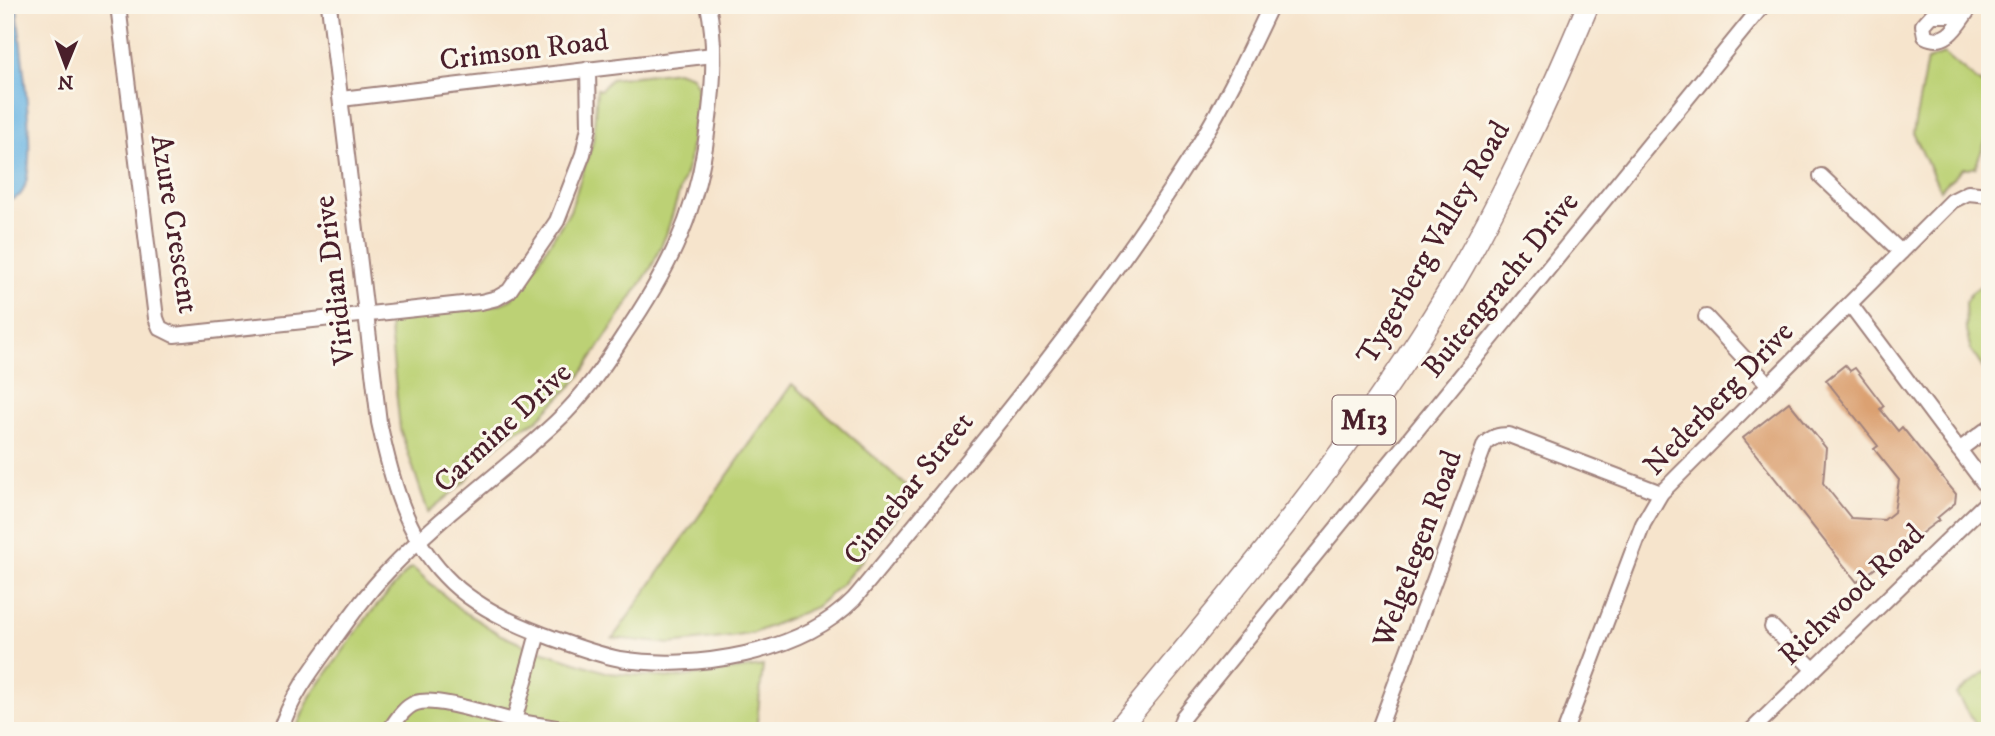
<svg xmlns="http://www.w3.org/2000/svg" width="1995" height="736" viewBox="0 0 1995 736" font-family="'IM FELL DW Pica',serif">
	<rect width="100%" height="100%" fill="#fbf7ec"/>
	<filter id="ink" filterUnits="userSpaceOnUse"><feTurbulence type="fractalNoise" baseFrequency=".0143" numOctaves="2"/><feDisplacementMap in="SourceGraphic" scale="14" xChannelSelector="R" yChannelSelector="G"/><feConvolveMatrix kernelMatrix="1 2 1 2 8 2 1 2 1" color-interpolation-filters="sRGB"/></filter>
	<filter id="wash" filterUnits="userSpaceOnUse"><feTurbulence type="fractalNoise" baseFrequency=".00686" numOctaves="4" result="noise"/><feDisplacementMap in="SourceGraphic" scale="28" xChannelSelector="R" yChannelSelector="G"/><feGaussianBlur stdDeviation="1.57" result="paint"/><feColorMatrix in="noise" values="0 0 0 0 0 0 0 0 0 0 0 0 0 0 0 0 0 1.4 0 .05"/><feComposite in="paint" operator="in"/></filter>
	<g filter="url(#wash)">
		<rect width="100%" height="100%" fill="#f6e4cc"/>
		<!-- green -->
		<g fill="#bcd175" stroke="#837850" stroke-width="2">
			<path d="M1944,54L1990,91V129L1975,168H1963L1940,190L1913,133L1927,60Z"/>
			<path d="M677,71L692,76L698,87L689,161L666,235L651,268L578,379L535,422L511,434L483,458L465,482L428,512L400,429L389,320L497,305L510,300L519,291L570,211L593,141L597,89L601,90L611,79Z"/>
			<path d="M1990,279V379L1971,350L1966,331L1965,303L1971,293Z"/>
			<path d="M792,384L916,494L843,583L816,607L754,633L731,637L670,644L613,638Z"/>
			<path d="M413,568L461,610L501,635L526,646L609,673L674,678L763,666L756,731H295L310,697L368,616L409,569Z"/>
			<path d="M1990,669V731H1980L1956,694Z"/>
		</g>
		<!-- water -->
		<path fill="#6bb5e3" stroke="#5a6a87" stroke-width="2" d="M5,5H17C18,40 42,172 20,195C17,198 9,200 5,202Z"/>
		<g id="blocks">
			<!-- building -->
			<path fill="#dba172" d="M1845,365L1850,371L1855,368L1884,406L1880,409L1898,431L1902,427L1956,494L1955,503L1937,518L1939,520L1857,582L1743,438L1789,402L1826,448L1823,483L1851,518L1884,520L1894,512L1899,480L1874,449L1878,446L1826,380Z"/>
		</g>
	</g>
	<g filter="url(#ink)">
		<use href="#blocks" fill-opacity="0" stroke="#a0827c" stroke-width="2"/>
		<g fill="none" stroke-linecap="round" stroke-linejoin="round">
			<!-- minor casing -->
			<g stroke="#a0827c" stroke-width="18">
				<g id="minor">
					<path d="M118,5L156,318L160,328L174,335L481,302L497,298L509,291L557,221L583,154L589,127L588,69"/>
					<path d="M329,5L379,422C391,478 405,534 445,576C471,604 509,622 544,635C569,644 594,654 620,659C694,671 800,654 854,599C972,456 1093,312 1192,156C1222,108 1247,56 1271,5"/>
					<path d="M1964,15H1932L1923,25L1925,36C1949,48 1959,21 1972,5"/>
					<path d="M341,99L713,55"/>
					<path d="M1821,176L1901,252"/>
					<path d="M1850,304L1990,491"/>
					<path d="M1706,317L1768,384"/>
					<path d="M1959,450L1990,427"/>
					<path d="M1772,627L1813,669"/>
					<path d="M538,633L514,721L574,731"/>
					<path d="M280,731C290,700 308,675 327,649C347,621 366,594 389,570C440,516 502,473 556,422C583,397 604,366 624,335C665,275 694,220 705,147C712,101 718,52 708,5"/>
					<path d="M389,731C396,721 404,707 416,703C436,696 492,716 514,721"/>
					<path d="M1178,731L1183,717L1763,5"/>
					<path d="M1378,731L1485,444C1492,437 1498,435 1509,435L1661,493"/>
					<path d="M1565,731L1643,524L1661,493L1952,201L1968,193L1990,195"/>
					<path d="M1751,731L1990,499"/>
				</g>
			</g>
			<!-- primary casing -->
			<g stroke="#a0827c" stroke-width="24">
				<path id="primary" d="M1117,731C1223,602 1331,476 1421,336C1488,232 1540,119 1588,5"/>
			</g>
			<!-- minor -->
			<use href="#minor" stroke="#fff" stroke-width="14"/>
			<!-- primary -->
			<use href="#primary" stroke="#fff" stroke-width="21"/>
		</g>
	</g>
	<g text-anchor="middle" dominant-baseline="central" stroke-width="6" stroke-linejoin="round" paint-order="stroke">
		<!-- shield labels -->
		<rect fill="#fbf7ec" stroke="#7f6065" stroke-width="2" x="1332.5" y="395.5" width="63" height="49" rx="5"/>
		<g font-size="28" font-weight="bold" fill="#4a1f2b">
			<text x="1364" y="420">M13</text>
		</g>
		<!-- street labels -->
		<g font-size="30" fill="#4a1f2b" stroke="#fbf7ec">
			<text transform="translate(524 51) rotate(-7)">Crimson Road</text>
			<text transform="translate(174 224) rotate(81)">Azure Crescent</text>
			<text transform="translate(1434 243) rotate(-60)">Tygerberg Valley Road</text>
			<text transform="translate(335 280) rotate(-97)">Viridian Drive</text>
			<text transform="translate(1501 285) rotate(-51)">Buitengracht Drive</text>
			<text transform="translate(1719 399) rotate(-46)">Nederberg Drive</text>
			<text transform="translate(503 428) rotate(-43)">Carmine Drive</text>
			<text transform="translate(909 489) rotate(-51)">Cinnebar Street</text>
			<text transform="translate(1418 549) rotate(-70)">Welgelegen Road</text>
			<text transform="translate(1852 595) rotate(-44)">Richwood Road</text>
		</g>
	</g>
	<!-- margin -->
	<rect width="1995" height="736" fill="none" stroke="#fbf7ec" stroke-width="28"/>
	<!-- north arrow -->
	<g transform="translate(66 66) rotate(181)" stroke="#fbf7ec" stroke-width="5" paint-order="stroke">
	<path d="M0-5L12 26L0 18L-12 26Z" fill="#4a1f2b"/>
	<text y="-10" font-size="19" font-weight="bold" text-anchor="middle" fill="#4a1f2b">N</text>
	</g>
</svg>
